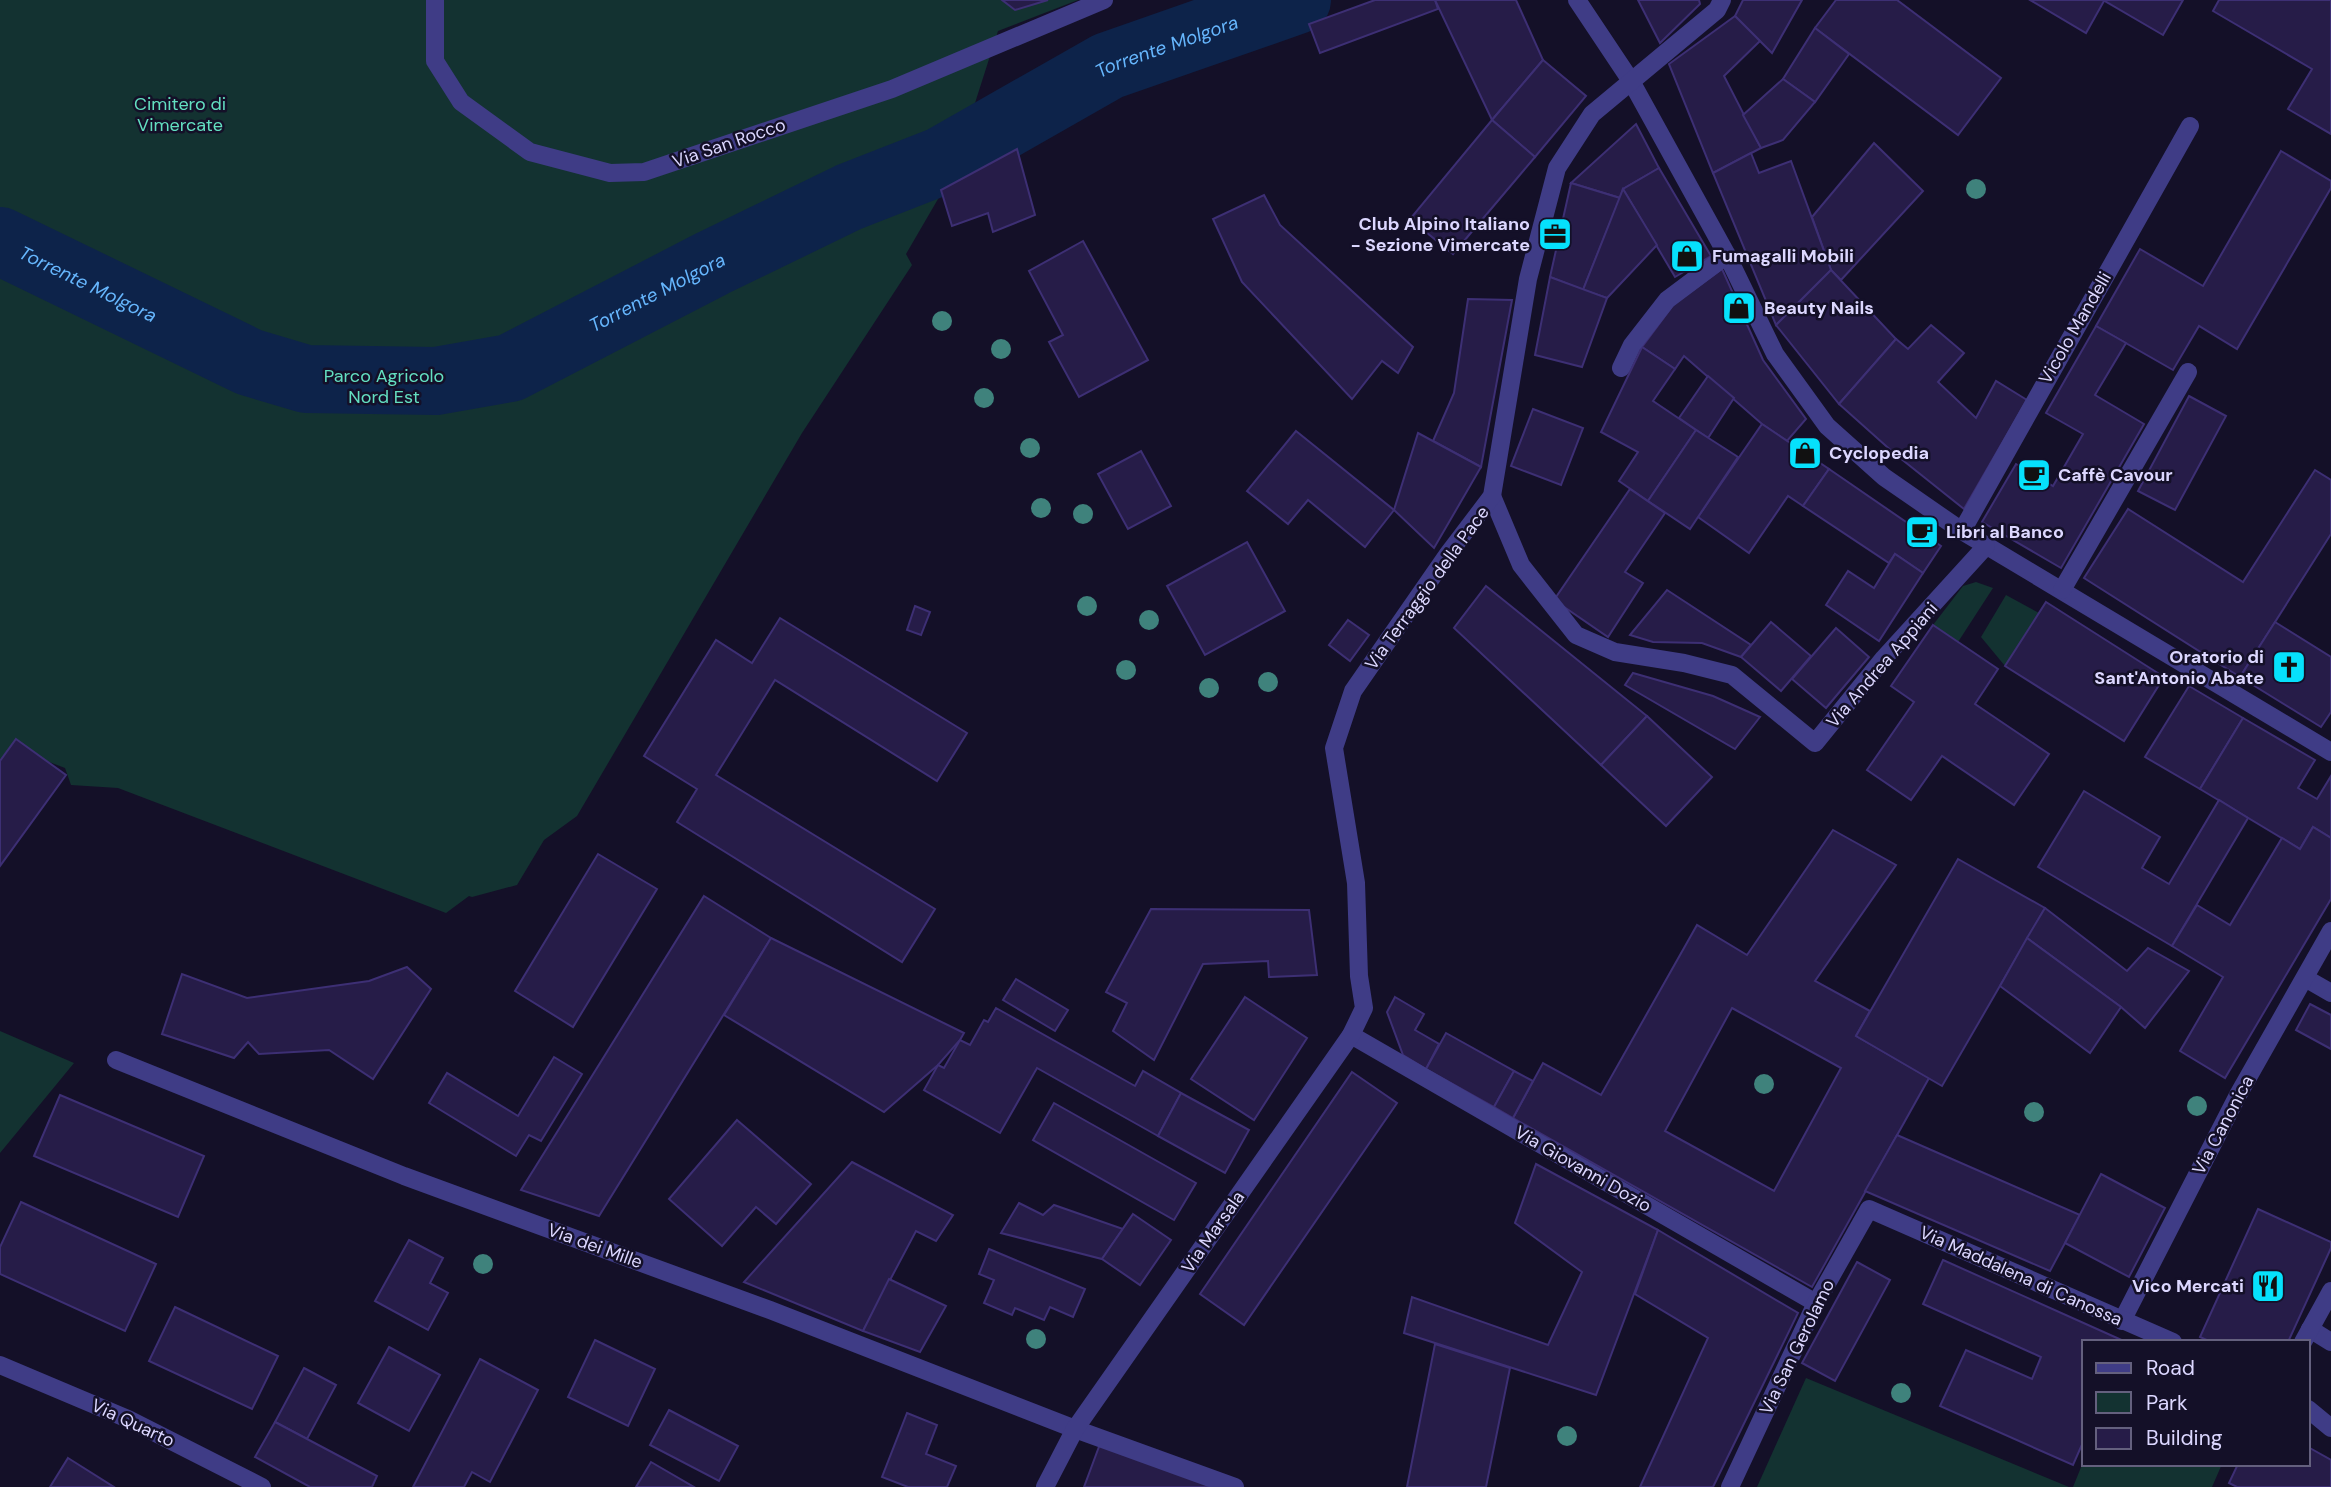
<svg xmlns="http://www.w3.org/2000/svg" width="2331" height="1487" viewBox="0 0 2331 1487" font-family="'DM Sans',sans-serif">
	<rect width="100%" height="100%" fill="#141028"/>
	<!-- green -->
	<g fill="#133231">
		<path d="M0,0H1078L998,31L952,175L906,254L912,265L802,433L577,816L544,840L517,885L472,897L469,896L446,913L118,788L71,785L65,768L23,752L0,778Z"/>
		<path d="M1976,582L1993,588L1958,642L1933,625L1963,586Z"/>
		<path d="M2006,595L2039,613L2005,666L1981,637Z"/>
		<path d="M0,1031L74,1063L0,1153Z"/>
		<path d="M1806,1378L2069,1487H1757Z"/>
		<path d="M2084,1460V1464H2222L2212,1487H2073Z"/>
	</g>
	<g fill="none" stroke-linecap="round" stroke-linejoin="round">
		<!-- river -->
		<path stroke="#0d234a" stroke-width="68" id="s1" d="M0,241L249,362L306,379L436,381L510,368L713,263L849,197L941,161L1108,66L1297,0"/>
	</g>
	<!-- building -->
	<g fill="#261c48" stroke="#3d2f74" stroke-width="2" fill-rule="evenodd">
		<path d="M1002,0H1048L1015,10Z"/>
		<path d="M1375,0H1435L1438,9L1320,53L1309,24Z"/>
		<path d="M1435,0H1516L1543,60L1492,120Z"/>
		<path d="M1638,0H1699L1700,4L1660,43Z"/>
		<path d="M1743,0H1802L1772,53L1735,16Z"/>
		<path d="M1836,0H1897L2001,78L1958,135L1815,28Z"/>
		<path d="M2030,0H2103L2104,1L2086,33Z"/>
		<path d="M2103,0H2183L2163,35Z"/>
		<path d="M2219,0H2331V134L2288,109L2312,69L2213,11Z"/>
		<path d="M1735,16L1760,41L1724,76L1761,148L1713,173L1669,64Z"/>
		<path d="M1815,28L1849,54L1815,102L1783,79Z"/>
		<path d="M1543,60L1586,96L1535,157L1492,120Z"/>
		<path d="M1783,79L1815,102L1783,140L1761,148L1743,115Z"/>
		<path d="M1492,120L1535,157L1453,254L1410,219Z"/>
		<path d="M1636,124L1659,168L1623,189L1620,198L1571,183Z"/>
		<path d="M1874,143L1923,191L1841,280L1831,270L1812,217Z"/>
		<path d="M1017,149L1035,215L993,232L988,213L952,226L941,190Z"/>
		<path d="M2281,151L2331,181V188L2237,349L2199,326L2173,370L2096,326L2140,249L2203,286Z"/>
		<path d="M1751,153L1759,173L1791,161L1831,270L1776,325L1713,173Z"/>
		<path d="M1659,168L1711,256L1675,277L1623,189Z"/>
		<path d="M1571,183L1620,198L1583,290L1550,277Z"/>
		<path d="M1623,189L1657,245L1607,298L1583,290Z"/>
		<path d="M1264,195L1280,225L1413,347L1398,373L1382,361L1352,399L1242,282L1213,219Z"/>
		<path d="M1083,241L1148,360L1079,397L1049,342L1063,335L1029,271Z"/>
		<path d="M1722,269L1763,360L1806,419L1787,441L1762,424L1684,356L1675,369L1642,347L1674,304Z"/>
		<path d="M1831,270L1896,339L1839,404L1776,325Z"/>
		<path d="M1550,277L1607,298L1582,367L1535,355Z"/>
		<path d="M1468,299L1512,300L1481,467L1433,441L1454,393Z"/>
		<path d="M1931,325L1964,353L1938,382L1976,418L1996,381L2027,400L1964,509L1895,454L1839,404L1896,339L1908,349Z"/>
		<path d="M2096,326L2126,343L2095,395L2144,424L2061,568L1982,522L2016,464L2053,486L2083,434L2046,413Z"/>
		<path d="M1642,347L1675,369L1653,401L1696,430L1648,501L1619,481L1638,452L1601,432Z"/>
		<path d="M1708,376L1734,398L1708,438L1679,418Z"/>
		<path d="M2189,396L2226,416L2175,510L2138,491Z"/>
		<path d="M1533,409L1583,428L1561,485L1511,466Z"/>
		<path d="M1762,424L1829,469L1803,506L1788,496L1749,553L1698,517Z"/>
		<path d="M1696,430L1738,457L1690,529L1648,501Z"/>
		<path d="M1296,431L1394,510L1365,547L1308,500L1288,524L1247,491Z"/>
		<path d="M1418,433L1481,467L1434,548L1394,510Z"/>
		<path d="M1141,451L1171,506L1128,529L1098,474Z"/>
		<path d="M1829,469L1941,546L1923,573L1895,554L1889,563L1803,506Z"/>
		<path d="M2315,470L2331,480V534L2240,677L2084,578L2128,509L2243,582Z"/>
		<path d="M1630,489L1665,513L1625,572L1643,583L1608,637L1554,600Z"/>
		<path d="M1247,542L1285,611L1205,655L1167,586Z"/>
		<path d="M1895,554L1923,573L1879,641L1826,605L1848,571L1874,588Z"/>
		<path d="M1486,586L1647,716L1601,765L1454,628Z"/>
		<path d="M1667,590L1751,645L1741,657L1702,643L1653,642L1630,635Z"/>
		<path d="M2046,602L2164,677L2124,741L2005,666Z"/>
		<path d="M915,606L930,612L921,635L907,630Z"/>
		<path d="M780,618L967,733L937,781L775,680L716,775L935,909L902,962L677,822L697,789L644,756L716,640L752,663Z"/>
		<path d="M1348,620L1369,635L1350,661L1329,645Z"/>
		<path d="M1771,622L1811,656L1781,691L1741,657Z"/>
		<path d="M2275,622L2331,657V712L2321,727L2240,677Z"/>
		<path d="M1933,625L1998,669L1975,704L2049,754L2014,805L1942,756L1911,800L1867,770L1914,702L1891,686Z"/>
		<path d="M1836,628L1869,657L1826,708L1792,679Z"/>
		<path d="M1633,673L1713,696L1760,717L1735,749L1625,685Z"/>
		<path d="M2189,686L2243,718L2200,789L2145,757Z"/>
		<path d="M1647,716L1712,777L1666,826L1601,765Z"/>
		<path d="M2243,718L2315,760L2298,788L2317,799L2331,776V838L2313,827L2300,849L2200,789Z"/>
		<path d="M16,739L66,775L0,866V761Z"/>
		<path d="M2084,791L2160,837L2142,868L2169,884L2219,800L2248,818L2172,946L2038,867Z"/>
		<path d="M2313,827L2331,838V899L2225,1078L2180,1051L2223,977L2172,946L2197,905L2230,925L2282,838L2300,849Z"/>
		<path d="M1833,830L1896,865L1815,981L1870,1011L1856,1036L1929,1078L1812,1287L1513,1118L1543,1063L1601,1095L1697,925L1747,955ZM1732,1008L1841,1068L1774,1191L1665,1131Z"/>
		<path d="M598,854L657,889L573,1027L515,991Z"/>
		<path d="M1958,859L2045,908L1942,1086L1856,1036Z"/>
		<path d="M704,896L771,938L599,1216L521,1190Z"/>
		<path d="M2045,908L2127,971L2148,948L2189,971L2145,1028L2121,1007L2027,938Z"/>
		<path d="M1151,909L1309,910L1317,975L1269,977L1268,961L1203,964L1154,1060L1113,1031L1127,1003L1106,992Z"/>
		<path d="M771,938L964,1033L960,1040L938,1065L884,1112L724,1015Z"/>
		<path d="M2027,938L2121,1007L2090,1053L2000,986Z"/>
		<path d="M407,967L431,989L373,1079L329,1050L259,1054L248,1042L234,1058L162,1034L182,974L247,998L369,981Z"/>
		<path d="M1016,979L1068,1010L1055,1031L1003,1000Z"/>
		<path d="M1245,997L1307,1038L1254,1120L1191,1079Z"/>
		<path d="M1395,997L1424,1014L1415,1030L1439,1044L1426,1069L1403,1055L1387,1012Z"/>
		<path d="M2310,1004L2331,1015V1049L2296,1030Z"/>
		<path d="M996,1008L1135,1086L1143,1071L1181,1093L1158,1136L1037,1068L1000,1133L924,1090L938,1065L944,1068L960,1040L970,1045L984,1020L988,1022Z"/>
		<path d="M1446,1033L1514,1071L1494,1107L1426,1069Z"/>
		<path d="M554,1057L582,1074L541,1141L529,1135L516,1156L429,1103L447,1073L518,1116Z"/>
		<path d="M1514,1071L1533,1081L1513,1118L1494,1107Z"/>
		<path d="M1352,1072L1397,1103L1244,1325L1200,1294Z"/>
		<path d="M1181,1093L1249,1130L1225,1173L1158,1136Z"/>
		<path d="M60,1095L204,1156L178,1217L34,1156Z"/>
		<path d="M1054,1103L1196,1183L1174,1220L1033,1140Z"/>
		<path d="M737,1120L811,1184L776,1224L756,1207L722,1246L669,1199Z"/>
		<path d="M1897,1135L2080,1215L2050,1271L1865,1191Z"/>
		<path d="M852,1162L953,1215L936,1241L916,1231L863,1331L744,1282Z"/>
		<path d="M1536,1164L1658,1230L1596,1395L1404,1333L1412,1297L1548,1345L1582,1272L1515,1223Z"/>
		<path d="M2101,1174L2165,1208L2129,1277L2065,1243Z"/>
		<path d="M21,1202L156,1264L125,1331L0,1274V1247Z"/>
		<path d="M1019,1203L1043,1215L1054,1205L1123,1229L1102,1259L1001,1233Z"/>
		<path d="M2258,1209L2331,1242V1248L2288,1342H2211L2200,1337Z"/>
		<path d="M1133,1214L1171,1240L1140,1285L1102,1259Z"/>
		<path d="M1658,1230L1798,1313L1713,1487H1640L1708,1338L1635,1294Z"/>
		<path d="M409,1240L443,1258L430,1283L448,1293L428,1330L375,1301Z"/>
		<path d="M989,1249L1085,1289L1073,1317L1050,1307L1044,1320L1015,1308L1012,1315L984,1303L994,1280L979,1274Z"/>
		<path d="M1943,1260L2126,1342H2084V1440L2073,1465L1940,1406L1966,1350L2032,1379L2041,1357L1923,1304Z"/>
		<path d="M1857,1262L1890,1280L1835,1381L1802,1363Z"/>
		<path d="M889,1279L946,1306L920,1352L863,1331Z"/>
		<path d="M175,1307L278,1356L252,1409L149,1361Z"/>
		<path d="M595,1340L655,1369L628,1426L568,1397Z"/>
		<path d="M1435,1344L1510,1368L1486,1487H1407Z"/>
		<path d="M389,1347L440,1375L409,1431L358,1403Z"/>
		<path d="M480,1359L538,1390L490,1482L472,1472L464,1487H413Z"/>
		<path d="M304,1368L336,1385L307,1439L275,1422Z"/>
		<path d="M669,1410L738,1446L719,1481L650,1445Z"/>
		<path d="M907,1413L937,1425L926,1454L956,1466L947,1487H908L882,1477Z"/>
		<path d="M275,1422L377,1476L372,1487H310L255,1457Z"/>
		<path d="M1100,1444L1217,1487H1084Z"/>
		<path d="M2308,1447L2331,1460V1487H2237L2229,1483L2238,1464H2308Z"/>
		<path d="M68,1458L114,1487H50Z"/>
		<path d="M651,1462L694,1487H636Z"/>
	</g>
	<g fill="none" stroke-linecap="round" stroke-linejoin="round">
		<!-- minor -->
		<g stroke="#3f3c86" stroke-width="18">
			<path d="M435,0V61L461,102L530,152L610,173L644,172L892,89L1104,0"/>
			<path d="M1577,0L1631,81L1727,255L1775,354L1827,426L1884,477L1962,531L2331,752"/>
			<path d="M1621,368L1632,345L1667,300L1727,255"/>
			<path d="M1492,496L1521,565L1576,635L1615,652L1684,663L1732,675L1815,743L1884,658L1986,546"/>
			<path d="M1962,531L2190,126"/>
			<path d="M2062,590L2188,372"/>
			<path d="M2305,978L2331,993"/>
			<path d="M1351,1035L1816,1303"/>
			<path d="M116,1060L404,1176L770,1310L1075,1429L1235,1487"/>
			<path d="M2122,1321L2238,1095L2331,931"/>
			<path d="M2310,1329L2331,1342"/>
			<path d="M2303,1342L2331,1291"/>
			<path d="M0,1365L128,1419L262,1487"/>
			<path d="M2308,1409L2331,1428"/>
			<path d="M1045,1487L1075,1429L1351,1035L1364,1008L1359,976L1356,883L1334,748L1353,691L1448,554L1492,496L1528,279L1557,168L1592,114L1717,10L1722,0"/>
			<path d="M1730,1487L1816,1303L1869,1209L2173,1342"/>
		</g>
	</g>
	<!-- trees -->
	<g fill="#3f827c">
		<circle cx="1976" cy="189" r="10"/>
		<circle cx="942" cy="321" r="10"/>
		<circle cx="1001" cy="349" r="10"/>
		<circle cx="984" cy="398" r="10"/>
		<circle cx="1030" cy="448" r="10"/>
		<circle cx="1041" cy="508" r="10"/>
		<circle cx="1083" cy="514" r="10"/>
		<circle cx="1087" cy="606" r="10"/>
		<circle cx="1149" cy="620" r="10"/>
		<circle cx="1126" cy="670" r="10"/>
		<circle cx="1268" cy="682" r="10"/>
		<circle cx="1209" cy="688" r="10"/>
		<circle cx="1764" cy="1084" r="10"/>
		<circle cx="2197" cy="1106" r="10"/>
		<circle cx="2034" cy="1112" r="10"/>
		<circle cx="483" cy="1264" r="10"/>
		<circle cx="1036" cy="1339" r="10"/>
		<circle cx="1901" cy="1393" r="10"/>
		<circle cx="1567" cy="1436" r="10"/>
	</g>
	<!-- icons -->
	<defs>
		<g id="office-square" transform="scale(1.75)"><rect x="-9" y="-9" width="18" height="18" rx="4" fill="#06e1fc" stroke="#141028"/><path d="M-6-3h4V-5.5h4V-3h4V5H-6ZM-1-4.5V-3h2v-1.5ZM-6 0V1H6V0Z" fill="#111"/></g>
		<g id="shop-square" transform="scale(1.75)"><rect x="-9" y="-9" width="18" height="18" rx="4" fill="#06e1fc" stroke="#141028"/><path d="M-5-2.5h2.3a2.7 3.5 0 0 1 5.4 0H5L5.5 6h-11ZM-1.5-2.5h3a1.5 2.3 0 0 0-3 0Z" fill="#111"/></g>
		<g id="cafe-square" transform="scale(1.75)"><rect x="-9" y="-9" width="18" height="18" rx="4" fill="#06e1fc" stroke="#141028"/><path d="M-5.5-4.5H6V0H3Q3 3.5 0 3.5H-2.5Q-5.5 3.5-5.5 0ZM3-3.2v2h1.7v-2ZM-6 4.5H4V6H-6Z" fill="#111"/></g>
		<g id="church-square" transform="scale(1.75)"><rect x="-9" y="-9" width="18" height="18" rx="4" fill="#06e1fc" stroke="#141028"/><path d="M-1.2-6h2.4v3.5h3.3v2.4h-3.3V6h-2.4V-.1h-3.3v-2.4h3.3Z" fill="#111"/></g>
		<g id="restaurant-square" transform="scale(1.75)"><rect x="-9" y="-9" width="18" height="18" rx="4" fill="#06e1fc" stroke="#141028"/><path d="M-5-6h1v4h1v-4h1v4h1v-4h1v5L-1.5 .5V6h-2V.5L-5-1ZM5-6V6H3V1.5H1.5Q1.5-4 5-6Z" fill="#111"/></g>
	</defs>
	<g fill-rule="evenodd">
		<use href="#office-square" x="1555" y="234"/>
		<use href="#shop-square" x="1687" y="256"/>
		<use href="#shop-square" x="1739" y="308"/>
		<use href="#shop-square" x="1805" y="453"/>
		<use href="#cafe-square" x="2034" y="475"/>
		<use href="#cafe-square" x="1922" y="532"/>
		<use href="#church-square" x="2289" y="667"/>
		<use href="#restaurant-square" x="2268" y="1286"/>
	</g>
	<g text-anchor="middle" dominant-baseline="central" stroke-width="5" stroke-linejoin="round" paint-order="stroke">
		<!-- park labels -->
		<g font-size="18" fill="#63dfc1" stroke="#141028">
			<text x="180" y="104">Cimitero di<tspan x="180" dy="21">Vimercate</tspan></text>
			<text x="384" y="376">Parco Agricolo<tspan x="384" dy="21">Nord Est</tspan></text>
		</g>
		<!-- street labels -->
		<g font-size="18" fill="#dcd7ff" stroke="#141028">
			<text transform="translate(729 143) rotate(-19)">Via San Rocco</text>
			<text transform="translate(2075 328) rotate(-60)">Vicolo Mandelli</text>
			<text transform="translate(1427 588) rotate(-54)">Via Terraggio della Pace</text>
			<text transform="translate(1882 665) rotate(-49)">Via Andrea Appiani</text>
			<text transform="translate(2223 1125) rotate(-62)">Via Canonica</text>
			<text transform="translate(1583 1169) rotate(30)">Via Giovanni Dozio</text>
			<text transform="translate(1213 1232) rotate(-55)">Via Marsala</text>
			<text transform="translate(595 1246) rotate(20)">Via dei Mille</text>
			<text transform="translate(2021 1276) rotate(24)">Via Maddalena di Canossa</text>
			<text transform="translate(1797 1347) rotate(-64)">Via San Gerolamo</text>
			<text transform="translate(133 1423) rotate(25)">Via Quarto</text>
		</g>
		<!-- poi labels -->
		<g font-size="18" font-weight="bold" fill="#dcd7ff" stroke="#141028" text-anchor="start">
			<text x="1530" y="224" text-anchor="end">Club Alpino Italiano<tspan x="1530" dy="21">- Sezione Vimercate</tspan></text>
			<text x="1712" y="256">Fumagalli Mobili</text>
			<text x="1764" y="308">Beauty Nails</text>
			<text x="1829" y="453">Cyclopedia</text>
			<text x="2058" y="475">Caffè Cavour</text>
			<text x="1946" y="532">Libri al Banco</text>
			<text x="2264" y="657" text-anchor="end">Oratorio di<tspan x="2264" dy="21">Sant'Antonio Abate</tspan></text>
			<text x="2244" y="1286" text-anchor="end">Vico Mercati</text>
		</g>
		<!-- water labels -->
		<g font-size="19" font-style="italic" fill="#66b6fd" stroke="#141028">
			<text stroke="none"><textPath href="#s1" startOffset="1274">Torrente Molgora</textPath></text>
			<text stroke="none"><textPath href="#s1" startOffset="98">Torrente Molgora</textPath></text>
			<text stroke="none"><textPath href="#s1" startOffset="707">Torrente Molgora</textPath></text>
		</g>
	</g>
	<!-- legend -->
	<rect x="2082" y="1340" width="228" height="126" fill="#141028" stroke="#64607e" stroke-width="2"/>
	<rect x="2096" y="1363" width="35" height="10" fill="#3f3c86" stroke="#64607e" stroke-width="2"/>
	<text x="2146" y="1375" font-size="21" fill="#dcd7ff">Road</text>
	<rect x="2096" y="1392" width="35" height="21" fill="#133231" stroke="#64607e" stroke-width="2"/>
	<text x="2146" y="1410" font-size="21" fill="#dcd7ff">Park</text>
	<rect x="2096" y="1428" width="35" height="21" fill="#261c48" stroke="#64607e" stroke-width="2"/>
	<text x="2146" y="1445" font-size="21" fill="#dcd7ff">Building</text>
</svg>
